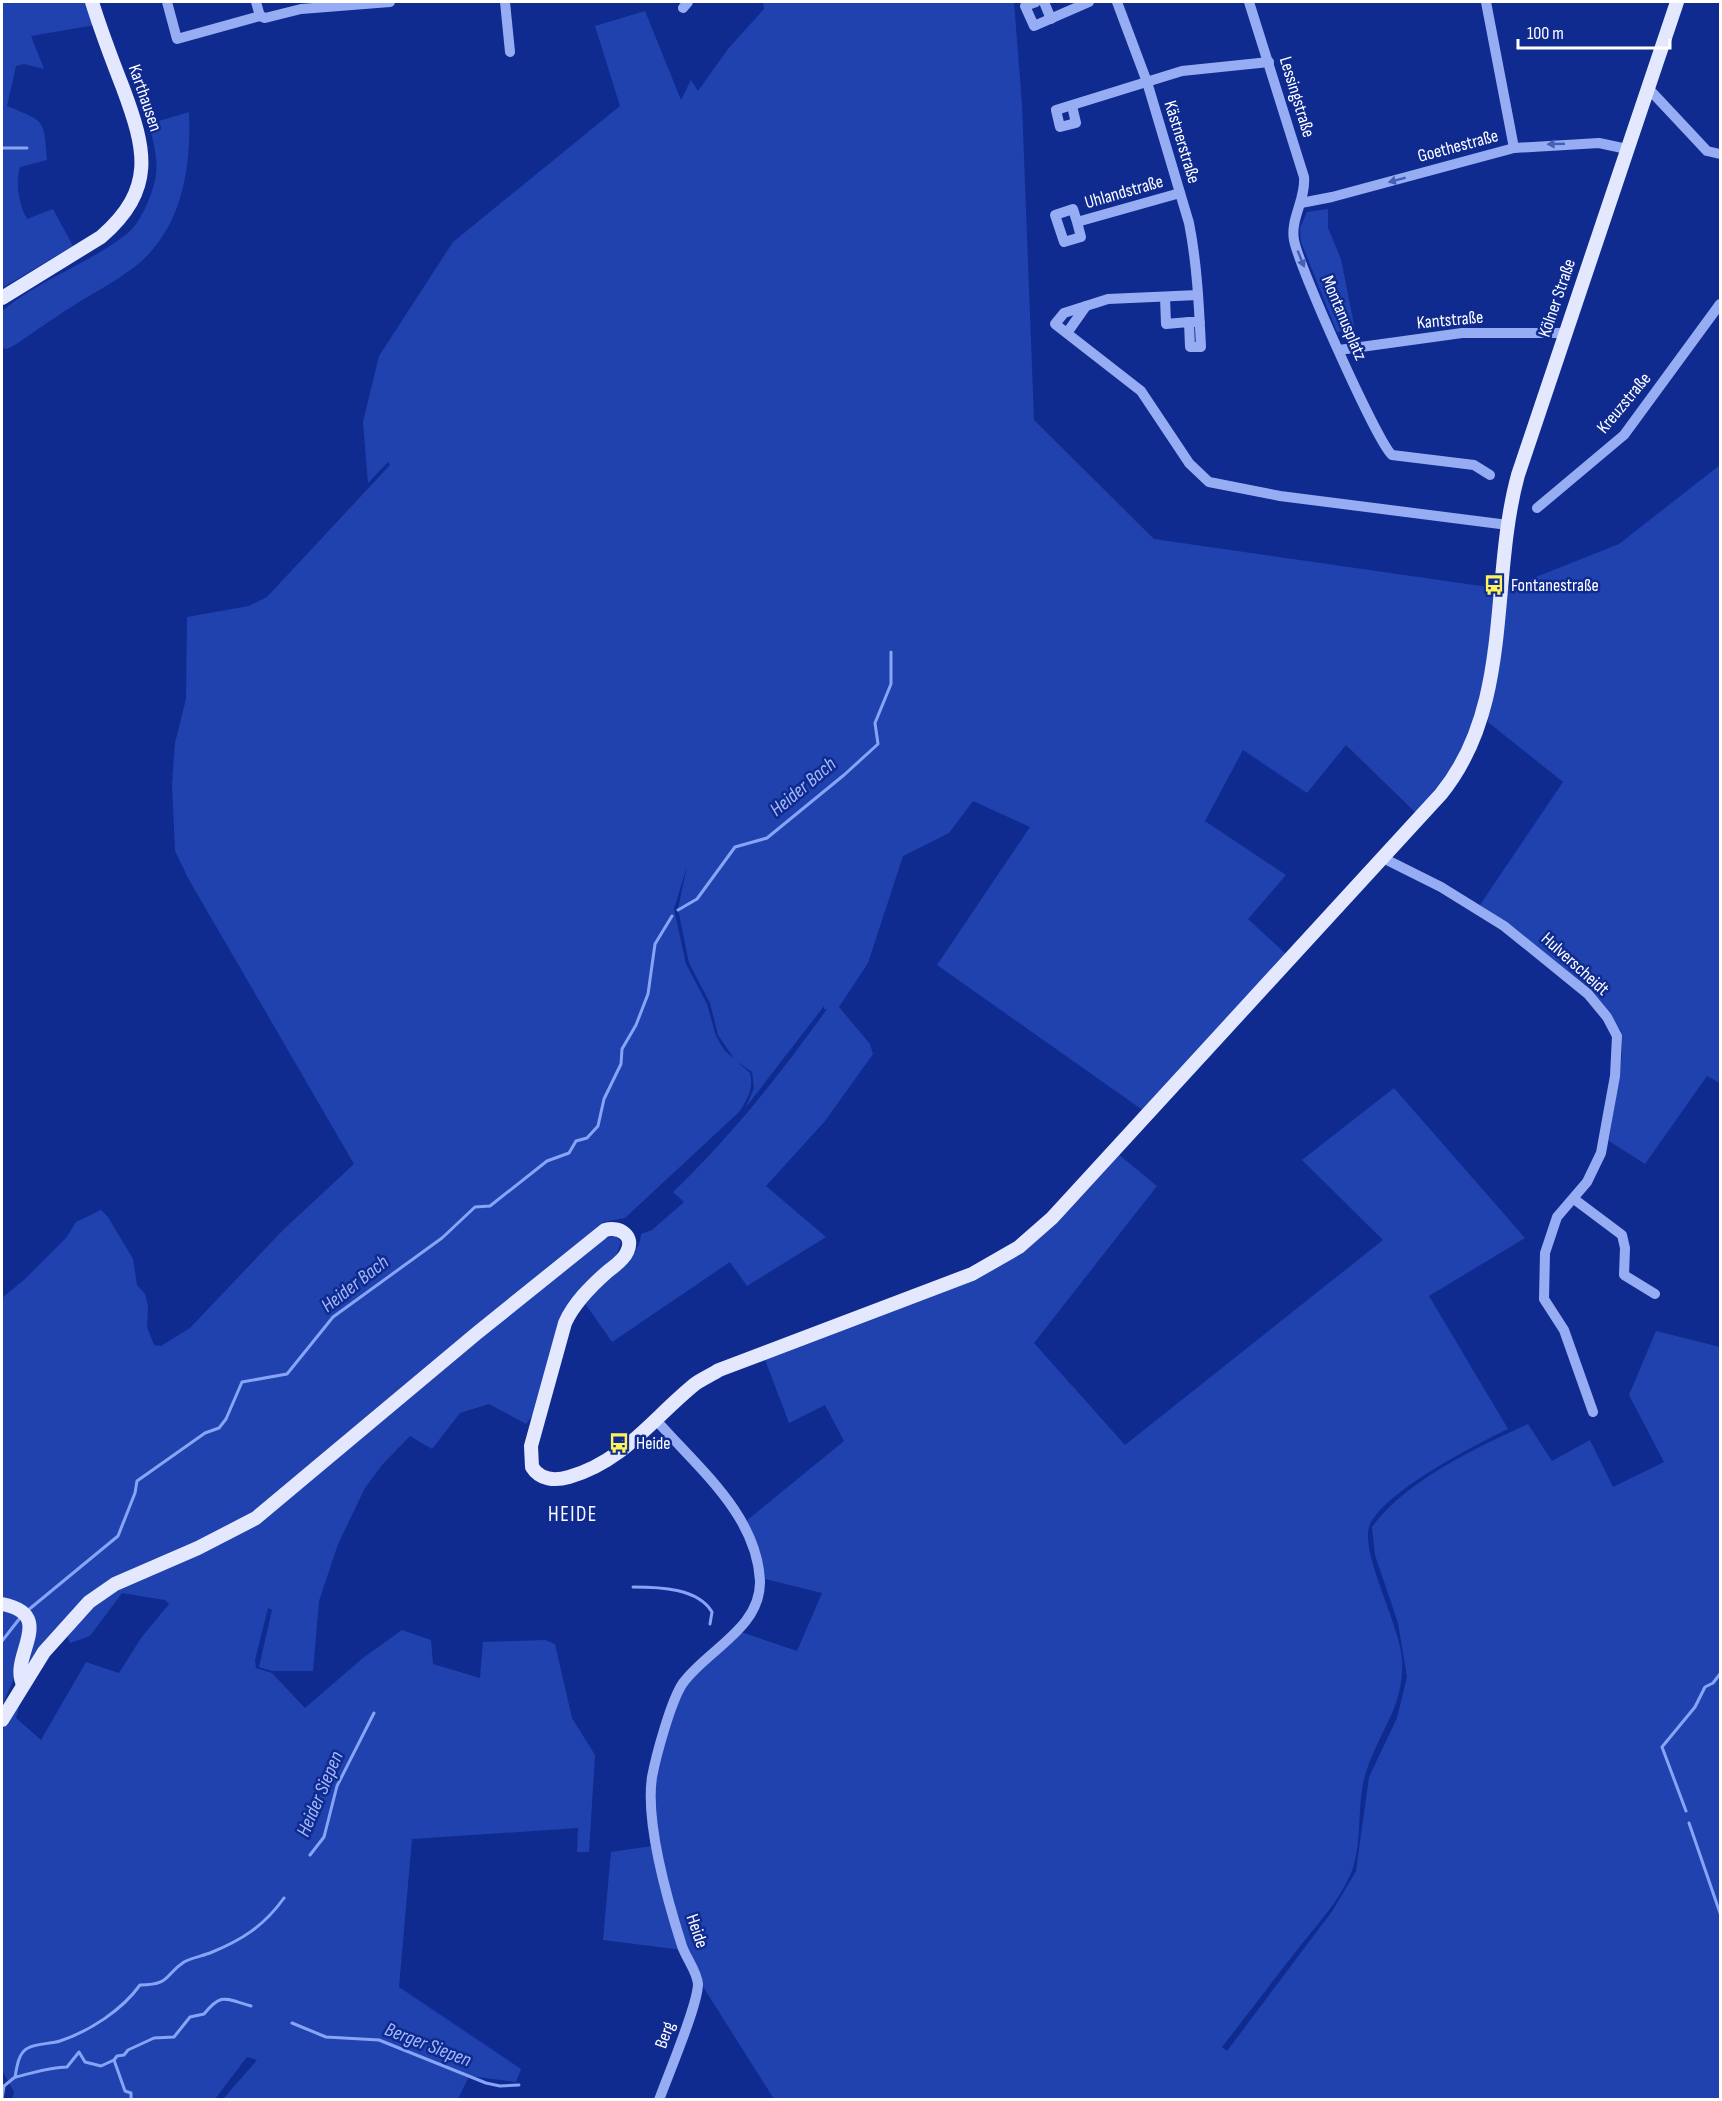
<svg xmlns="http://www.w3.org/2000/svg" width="1722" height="2101" viewBox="0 0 1722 2101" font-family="'Sofia Sans Condensed',sans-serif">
	<rect width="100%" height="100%" fill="#0f2b8f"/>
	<!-- green -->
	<g fill="#2042af">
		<path d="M2,2H88L95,25L31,36L44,69L24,64L16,66L7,106C45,122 44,118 47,160L20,167C15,183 19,205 27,219L53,209L73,246L2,288Z"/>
		<path d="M763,2H1014L1022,105L1034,420L1154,539L1495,588C1489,638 1488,695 1466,742C1454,768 1435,791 1417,814L1346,745L1307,793L1243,750L1205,821L1286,875L1248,919L1287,955L1144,1111L937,965L1030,827L973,801L949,833L903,856L868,963L839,1007L870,1044L873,1054L825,1121L766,1186L826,1237L747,1286L730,1262L612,1342L584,1302C600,1286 642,1256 641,1234L652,1230L684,1202L673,1192C732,1135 779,1076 827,1009H824V1006L746,1107L754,1088L752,1072L735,1060L718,1035L710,1003L689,963L678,909L687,866L674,909L686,964L707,1004L716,1036L724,1050L750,1073C754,1088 747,1100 739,1112L625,1218L603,1222L579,1245L616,1236L621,1242L616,1256L580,1292L534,1414L526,1424L489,1404L460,1413L432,1449L410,1436L382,1465L365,1488L338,1544L319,1601L313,1671H272L259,1667L272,1610L268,1608L255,1660L256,1668L272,1673L305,1708L363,1658L402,1630L431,1640L433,1664L480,1678L483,1642L545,1640L555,1644L572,1718L595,1755L589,1852H577L578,1828L412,1839L399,1987L521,2069L516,2082L469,2076L458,2099H223L257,2060L247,2057L215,2099H12L14,2092L2,2070V1731L23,1691L16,1718L41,1740L86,1662L119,1673L141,1638L169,1604L165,1600L122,1593L90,1636L70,1643L64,1630L23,1684L30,1625L2,1604V1298L24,1280L66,1238L76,1222L101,1210L108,1217L133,1259L137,1285L145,1294L148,1306L147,1327L154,1345L161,1346L190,1328L283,1230L354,1164L188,878L175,851L172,784L175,743L186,699L187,617L249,606L267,597L390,465L388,462L368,483L363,422L379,356L453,242L620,106L595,26L645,11L681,100L691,80L698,91L728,49L764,9Z"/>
		<path d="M189,112C191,163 184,217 148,255C129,274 102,288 79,302C58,315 38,329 18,343L7,349L2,348V311C40,279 89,264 128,233C142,221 153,193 156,175C158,158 153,140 149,124Z"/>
		<path d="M1328,209V228L1341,259L1355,330L1337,332L1301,242L1300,228L1307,212Z"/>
		<path d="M1720,465V1083L1707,1076L1645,1164L1609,1141L1622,1056L1621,1031L1612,1018L1480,905L1563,782L1488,722L1506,589L1619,544Z"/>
		<path d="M1394,1088L1525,1238L1429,1296L1508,1429C1475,1445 1381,1493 1369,1527C1361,1554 1399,1624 1402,1658C1405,1705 1381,1728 1367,1769C1356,1800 1363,1836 1353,1868C1342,1898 1317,1925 1297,1950C1272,1982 1247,2015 1222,2047L1227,2051L1333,1910L1356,1871L1369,1777L1397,1718L1407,1677L1398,1623L1375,1555L1372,1527C1405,1481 1477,1447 1528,1424L1552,1461L1590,1440L1613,1487L1664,1462L1629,1395L1656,1331L1720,1347V2099H774L702,1985L672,1906L656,1821L655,1777L678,1698L703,1664L741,1632L797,1651L822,1593L761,1578L745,1522L844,1441L825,1405L789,1423L764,1357L974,1278L1118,1154L1157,1186L1034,1343L1125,1445L1383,1240L1302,1160Z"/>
		<path d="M2,1606L25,1619L15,1676L2,1706Z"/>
		<path d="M652,1846L682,1950L603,1940L611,1852Z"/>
	</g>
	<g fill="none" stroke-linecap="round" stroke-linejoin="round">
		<!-- stream -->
		<g stroke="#88a4f7" stroke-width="3">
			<path d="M2,148H27"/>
			<path d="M678,910L697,899L735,847L767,838L844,775L878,744L875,723L891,684V652"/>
			<path d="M633,1587C659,1587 698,1588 712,1612L710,1624"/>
			<path d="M27,1611L118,1536L135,1493L137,1481L205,1433L219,1428L226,1419L242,1382L287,1374L333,1317L442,1238L475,1207L490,1206L547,1161L569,1153L576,1141L587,1138L598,1126L604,1099L621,1064L622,1049L636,1025L648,994L655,944L672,916"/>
			<path d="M2,1641L20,1618"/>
			<path d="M1686,1811L1662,1747L1695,1707L1705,1687L1713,1683L1720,1674"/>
			<path d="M1689,1823L1720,1913"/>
			<path d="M310,1855L324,1837L337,1786L374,1713"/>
			<path d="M292,2023L326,2037L379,2040L486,2083L500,2086L519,2085"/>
			<path d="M114,2060L117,2056L124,2055L128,2050L154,2038L174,2037L190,2017L204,2014C222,1992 225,1999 251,2006"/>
			<path d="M16,2077C33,2073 49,2067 67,2067L79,2052L85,2062L101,2066L114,2060L125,2091L131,2093V2100"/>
			<path d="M2,2099L4,2086L15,2077C17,2067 18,2053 28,2048C37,2043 51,2044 60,2041C90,2031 122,2010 140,1985C171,1985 164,1975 184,1962C191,1958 202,1956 210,1953C242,1940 264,1926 284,1898"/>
		</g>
		<!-- minor -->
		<g stroke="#97adf3" stroke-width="10">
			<path d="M167,2L177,39L260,16L256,2"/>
			<path d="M505,2L510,52"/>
			<path d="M1036,2L1025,6L1034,26L1089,2"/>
			<path d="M1044,2L1051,19"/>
			<path d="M1117,2L1147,82L1189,223C1197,263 1199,306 1201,347H1190L1189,322H1200"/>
			<path d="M1249,2L1304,177C1306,199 1290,219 1294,240C1298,265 1377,442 1392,455L1474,465L1490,475"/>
			<path d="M1486,2L1514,148"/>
			<path d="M683,8L688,2"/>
			<path d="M260,16L265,18L301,9L390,2"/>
			<path d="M1648,88L1707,151L1720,154"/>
			<path d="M1072,106L1076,123L1060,127L1056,110L1182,71L1269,62"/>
			<path d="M1301,203L1332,197L1514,148L1599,143L1627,149"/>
			<path d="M1077,222L1081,237L1064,242L1055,215L1073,209L1077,222L1180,193"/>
			<path d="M1198,295L1108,299L1064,313L1055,324L1141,391L1189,463L1209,482L1280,496L1508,525"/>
			<path d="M1165,297L1166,324L1189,322"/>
			<path d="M1067,333L1086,306"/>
			<path d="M1339,350L1462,333H1564"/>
			<path d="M1537,508L1624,435L1720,304"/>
			<path d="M1383,858L1441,887L1504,926L1588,994L1607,1017L1617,1036L1615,1076L1601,1153L1587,1182L1557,1217L1545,1253L1544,1299L1564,1330L1593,1412"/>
			<path d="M1574,1199L1622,1235L1625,1248L1624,1275L1655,1294"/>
			<path d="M657,1421C698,1468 757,1515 760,1581C761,1628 707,1650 683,1683C671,1700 656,1756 652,1777C645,1823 668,1902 682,1946C686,1958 697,1971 698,1984C698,2005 668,2075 659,2100"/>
		</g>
		<!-- major -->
		<g stroke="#e4e8ff" stroke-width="14">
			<path d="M2,298L101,237C156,189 146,150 123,88C112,60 101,31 92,2"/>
			<path d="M2,1604C58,1615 9,1656 23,1684"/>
			<path d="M2,1720L44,1652L89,1602L115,1584L198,1548L256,1518L477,1333L605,1230C620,1226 635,1236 627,1252C623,1261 614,1266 607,1272C590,1287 574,1303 565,1323L531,1446L532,1467C540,1480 555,1481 569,1477C623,1462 653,1418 695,1384C702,1379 711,1375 719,1370L972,1274L1019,1247L1052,1218L1441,794C1514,704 1489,581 1518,475L1677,2"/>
		</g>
	</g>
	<!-- one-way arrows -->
	<defs><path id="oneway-solid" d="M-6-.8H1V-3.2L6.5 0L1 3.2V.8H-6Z" transform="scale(1.5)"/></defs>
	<g fill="#455fb7">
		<use href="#oneway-solid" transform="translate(1556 144) rotate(178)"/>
		<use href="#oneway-solid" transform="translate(1397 180) rotate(165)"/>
		<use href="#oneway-solid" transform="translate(1301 259) rotate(68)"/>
	</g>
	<!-- icons -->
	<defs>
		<g id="bus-bare" transform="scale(1.62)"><path d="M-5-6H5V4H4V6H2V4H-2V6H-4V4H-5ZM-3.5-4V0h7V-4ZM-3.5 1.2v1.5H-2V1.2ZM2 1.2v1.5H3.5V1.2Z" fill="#fff35a" stroke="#0f2b8f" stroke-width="2.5" paint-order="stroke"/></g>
	</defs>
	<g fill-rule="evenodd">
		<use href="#bus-bare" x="1494" y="585"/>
		<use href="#bus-bare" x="619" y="1443"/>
	</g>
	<g text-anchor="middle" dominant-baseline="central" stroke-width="5" stroke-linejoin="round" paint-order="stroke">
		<!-- street labels -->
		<g font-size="18" fill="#fff" stroke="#0f2b8f">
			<text transform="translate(1297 97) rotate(73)">Lessingstraße</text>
			<text transform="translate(145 98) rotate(71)">Karthausen</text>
			<text transform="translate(1182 142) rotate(73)">Kästnerstraße</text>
			<text transform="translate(1458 146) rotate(-15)">Goethestraße</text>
			<text transform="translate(1124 192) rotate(-16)">Uhlandstraße</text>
			<text transform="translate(1557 298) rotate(-71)">Kölner Straße</text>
			<text transform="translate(1344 318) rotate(67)">Montanusplatz</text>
			<text transform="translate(1450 320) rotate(-5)">Kantstraße</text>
			<text transform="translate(1624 403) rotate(-50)">Kreuzstraße</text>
			<text transform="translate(1575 964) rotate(42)">Hulverscheidt</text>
			<text transform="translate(697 1931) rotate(71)">Heide</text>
			<text transform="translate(665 2035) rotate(-70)">Berg</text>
		</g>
		<!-- poi labels -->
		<g font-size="18" fill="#fff" stroke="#0f2b8f" text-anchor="start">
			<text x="1511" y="585">Fontanestraße</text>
			<text x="636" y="1443">Heide</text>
		</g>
		<!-- water labels -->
		<g font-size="20" font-style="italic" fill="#a3b8fb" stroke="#0f2b8f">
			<text transform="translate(803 787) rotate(-40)">Heider Bach</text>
			<text transform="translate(355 1284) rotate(-38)">Heider Bach</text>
			<text transform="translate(320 1794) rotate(-67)">Heider Siepen</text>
			<text transform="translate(428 2045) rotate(21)">Berger Siepen</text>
		</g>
		<!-- quarter labels -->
		<g font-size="21" letter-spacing="1.5" fill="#fff" stroke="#0f2b8f">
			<text x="573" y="1514">HEIDE</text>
		</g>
	</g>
	<!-- border -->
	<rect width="1722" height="2101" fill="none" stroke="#ffffff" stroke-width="6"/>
	<!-- scale -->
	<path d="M1518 39v9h152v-9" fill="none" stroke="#ffffff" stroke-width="3"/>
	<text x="1527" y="39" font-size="18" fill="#ffffff" stroke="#0f2b8f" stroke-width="4.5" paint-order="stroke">100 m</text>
</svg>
